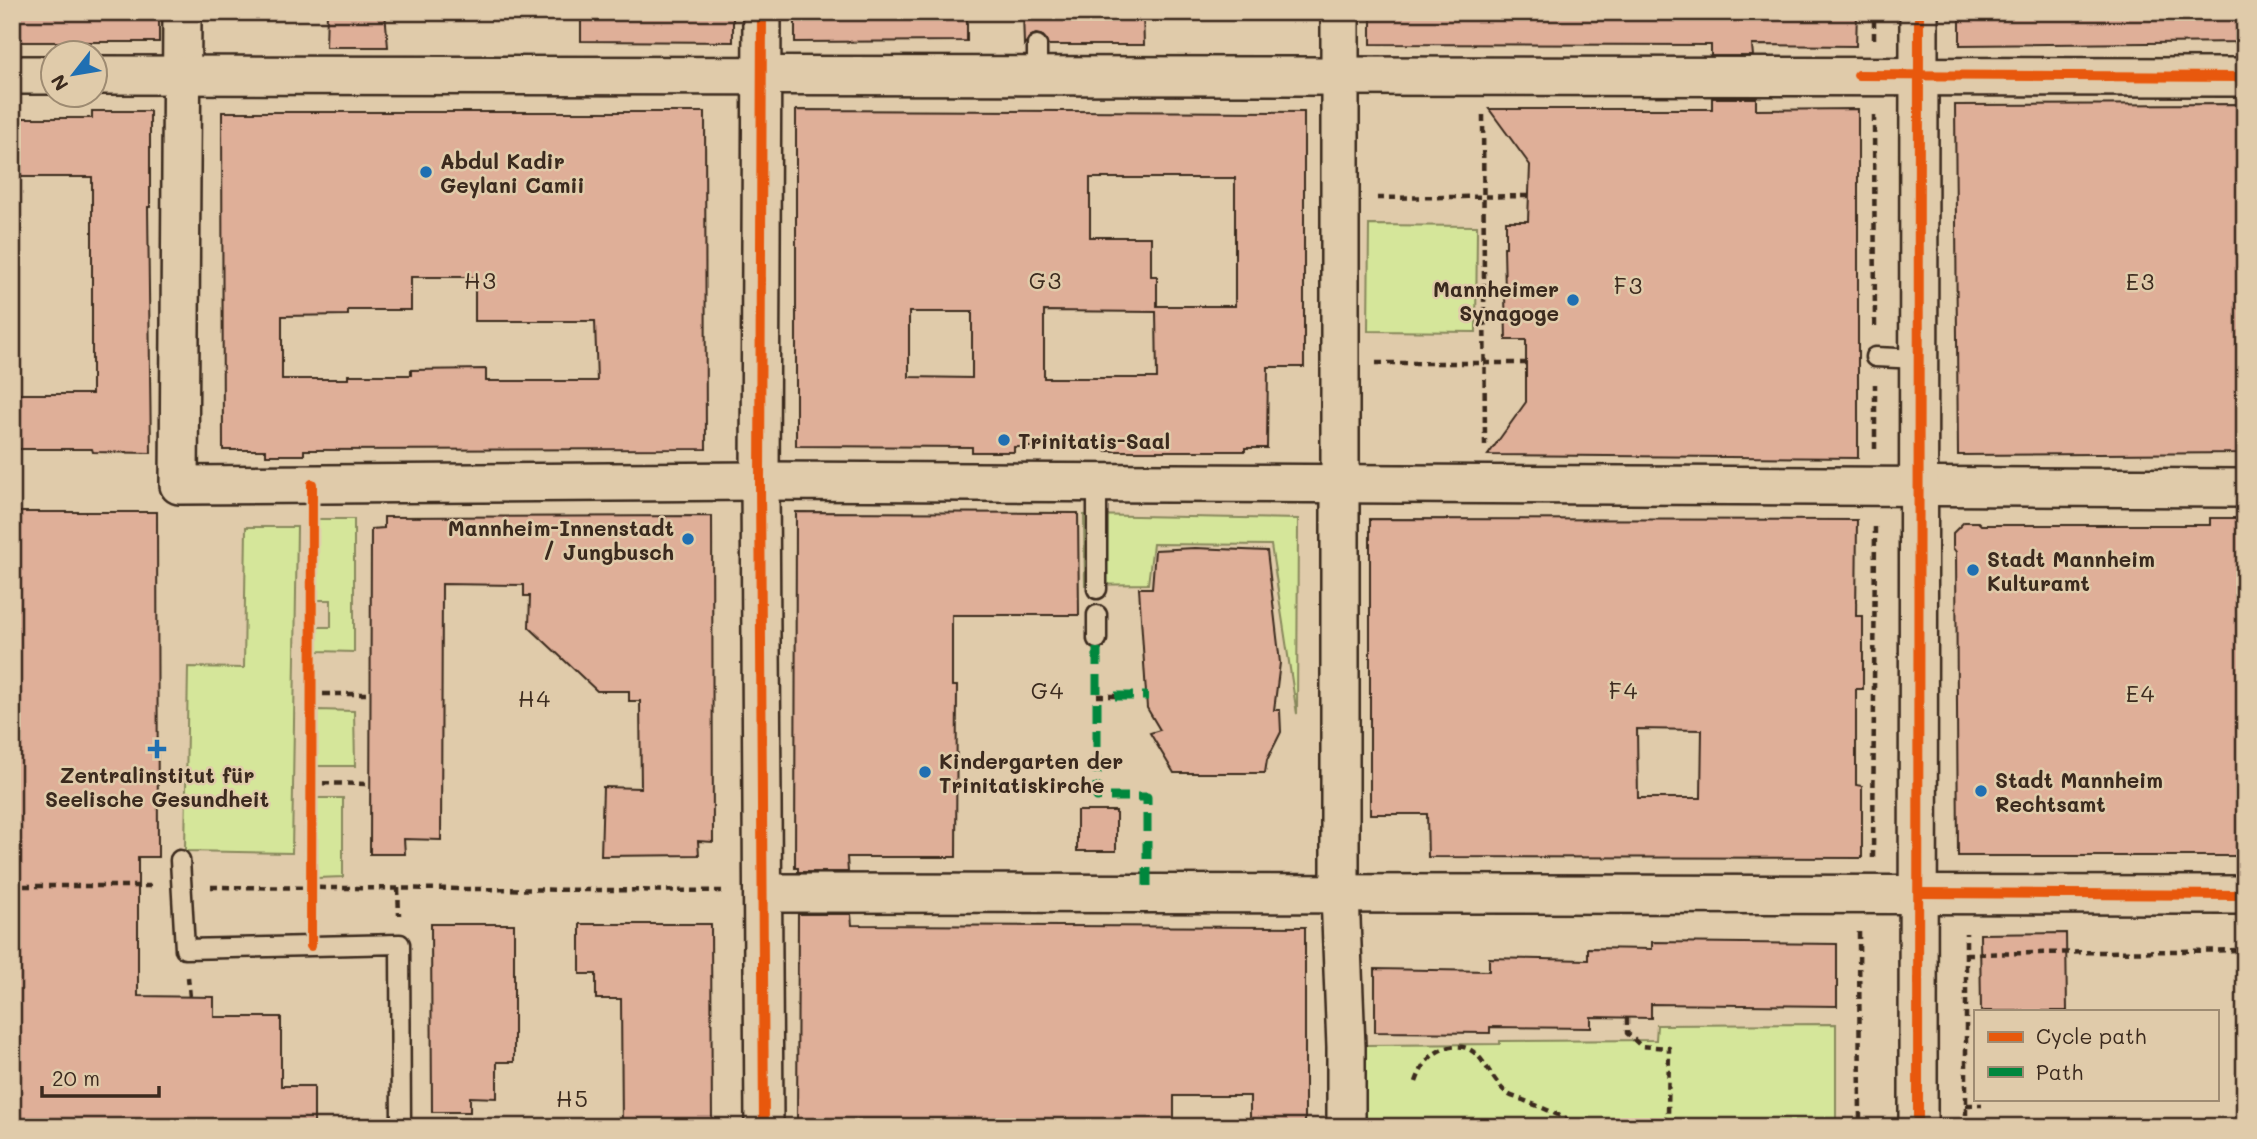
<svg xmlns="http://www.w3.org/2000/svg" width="2257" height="1139" viewBox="0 0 2257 1139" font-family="Mali,sans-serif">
	<rect width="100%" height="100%" fill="#e0cbaa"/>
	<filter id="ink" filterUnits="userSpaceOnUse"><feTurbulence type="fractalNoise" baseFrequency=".0143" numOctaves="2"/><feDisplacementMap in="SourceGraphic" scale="14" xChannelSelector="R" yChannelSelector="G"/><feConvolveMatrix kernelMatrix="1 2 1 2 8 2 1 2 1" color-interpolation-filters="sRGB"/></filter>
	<g filter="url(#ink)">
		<!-- green -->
		<g fill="#d5e69a" stroke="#88885c" stroke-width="2">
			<path d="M1369,225L1477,226L1476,332L1368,331Z"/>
			<path d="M1084,515L1298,519L1297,714L1271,545L1153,544L1148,584L1085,585Z"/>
			<path d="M318,519H354V652L318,651V627H331V600H317Z"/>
			<path d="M246,527H297L292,853L185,851L188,667L244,668Z"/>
			<path d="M317,710L354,711L355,766H317Z"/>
			<path d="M317,798H343V877L317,878Z"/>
			<path d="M1836,1024V1127H1366V1045L1500,1044V1041L1656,1040L1657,1025Z"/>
		</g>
		<!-- building -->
		<g fill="#dfaf98" stroke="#3b2a1e" stroke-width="2" fill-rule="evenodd">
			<rect x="12" y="12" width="147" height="30"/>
			<path d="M327,12H385L388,47H326Z"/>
			<path d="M581,12H733V42L581,41Z"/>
			<path d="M795,12H967V41L795,42Z"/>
			<path d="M1023,12H1143L1144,45H1048L1043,36L1036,34L1031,36L1024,45Z"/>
			<path d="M1371,12H1857L1856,46L1752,45L1753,56H1711V45L1371,44Z"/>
			<path d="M1960,12H2245V42L1960,45Z"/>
			<path d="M1712,98H1756V110L1858,109V458L1488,455L1526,402V340H1506L1504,247H1506V221H1528L1530,165L1489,109H1712Z"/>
			<path d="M2245,104V453L1958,455L1955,105Z"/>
			<path d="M796,110L1304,112V367H1268L1267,448H1245V451H1105L1104,447H1014V452H972V447L796,446ZM1090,178H1235V306H1157V276H1151V237H1090ZM1044,311L1156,312L1157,378H1044ZM909,312H972V378L909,377Z"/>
			<path d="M92,111H150V207H148L151,453L93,452L92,449H12V394H92V177H12V118H92Z"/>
			<path d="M222,112H705L706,449L304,450V455H266V450H223ZM411,277H475V321H595L597,381H486V369L411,370V375H348V379H282V316L348,315V310H411Z"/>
			<path d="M12,512H157L158,857H138V996L214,997V1017H281V1086H314V1127H12Z"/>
			<path d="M796,512L1078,513L1079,615H952V686H957L956,857H847L848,872H798V868H795Z"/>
			<path d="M712,516L713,842L698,841L699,855L601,856L603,787L641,788L640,701H629V691H597L529,627L530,596H524V585L442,584L441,840L404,839L405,854H370L371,529L384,528V517Z"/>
			<path d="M2210,518H2245V856H1958L1956,552L1953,548V533L1964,522H1978L1981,525H2210Z"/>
			<path d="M1370,519L1857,520L1856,616H1863V689H1856V785L1862,786V858L1428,857L1427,814H1370ZM1637,729L1702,730L1701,798H1638Z"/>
			<path d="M1195,548L1267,551L1280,663L1274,710H1280L1281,732L1267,760L1265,773H1174L1150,733L1160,730L1147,708L1139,588H1152L1155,550Z"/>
			<rect x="1077" y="811" width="39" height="40"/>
			<path d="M798,914H851L852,925L1305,927V1127H1250V1096H1174V1123H1149V1127H970V1120H857V1127H797Z"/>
			<path d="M431,924H514V1062H497V1098L470,1097V1112H432Z"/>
			<path d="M580,924H711L712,1127H622L621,999H596V974H580Z"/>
			<path d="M2066,933L2067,1011H1981L1980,934Z"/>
			<path d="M1652,942L1837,944V1006L1651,1004V1018L1591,1017V1028L1490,1027V1033L1375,1032V969L1489,971V958L1588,960V948L1652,949Z"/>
		</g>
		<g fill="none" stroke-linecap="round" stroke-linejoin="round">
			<!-- lane casing -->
			<g stroke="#3b2a1e" stroke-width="23">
				<g id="lane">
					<path d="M1037,45V76"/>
					<path d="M1875,357L1920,359"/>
					<path d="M1097,483V589"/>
					<path d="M1097,615V639"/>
					<path d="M180,860L185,949L400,944L401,1127"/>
				</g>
			</g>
			<!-- street casing -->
			<g stroke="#3b2a1e" stroke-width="42">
				<g id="street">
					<path d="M182,12L179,485L760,481L2245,488"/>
					<path d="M762,12L760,481L764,1127"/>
					<path d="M1340,12V894L1346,1047V1127"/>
					<path d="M12,75H52"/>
					<path d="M94,75L2245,77"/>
					<path d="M763,893L2245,895"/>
					<path d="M1918,1127L1919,12"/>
				</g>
			</g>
			<!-- path -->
			<g stroke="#3b2a1e" stroke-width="4.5" stroke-dasharray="7 5" stroke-linecap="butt">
				<path d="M1874,39V12"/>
				<path d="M1483,115L1485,445"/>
				<path d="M1874,115L1875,330"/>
				<path d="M1377,198L1530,196"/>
				<path d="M1376,363H1530"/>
				<path d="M1875,449V384"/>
				<path d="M311,694H370"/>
				<path d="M1097,696H1115"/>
				<path d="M311,783L370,784"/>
				<path d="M1873,858L1875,524"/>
				<path d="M12,886H153"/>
				<path d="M211,887L727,891"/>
				<path d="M398,888L399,915"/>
				<path d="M1859,932L1860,1127"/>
				<path d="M1966,954L2245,950"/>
				<path d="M188,977L190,997"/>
				<path d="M1627,1018V1033L1641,1046L1669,1048L1668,1115L1662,1127"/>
				<path d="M1416,1082C1421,1068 1428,1055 1443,1049C1482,1036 1484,1075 1508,1094C1512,1097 1519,1098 1523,1100C1542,1108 1561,1114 1576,1127"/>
				<path d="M1966,1105H1982"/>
				<path d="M1966,1127V933"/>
			</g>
			<!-- lane -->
			<use href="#lane" stroke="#e0cbaa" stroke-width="18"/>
			<!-- street -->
			<use href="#street" stroke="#e0cbaa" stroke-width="37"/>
			<!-- quiet -->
			<g stroke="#00873e" stroke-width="9" stroke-dasharray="18 9" stroke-linecap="butt">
				<path d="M1097,648V797H1147V894"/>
				<path d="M1115,696H1148"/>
			</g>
			<!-- cycleway casing -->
			<g stroke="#e0cbaa" stroke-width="15">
				<g id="cycleway">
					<path d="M762,12L760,481L764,1127"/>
					<path d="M1858,75L2245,77"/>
					<path d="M1919,893L2245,895"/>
					<path d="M311,946L312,484"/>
					<path d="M1918,1127L1919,12"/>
				</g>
			</g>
			<!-- cycleway -->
			<use href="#cycleway" stroke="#e8590c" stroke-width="10"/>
		</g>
	</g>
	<!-- markers -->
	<g fill="#1f6fb2" stroke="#e0cbaa" stroke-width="2.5">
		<circle cx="426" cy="172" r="7"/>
		<circle cx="1573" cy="300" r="7"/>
		<circle cx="1004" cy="440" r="7"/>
		<circle cx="688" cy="539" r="7"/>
		<circle cx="1973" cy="570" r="7"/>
		<path d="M153.5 738.5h7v7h7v7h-7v7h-7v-7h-7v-7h7z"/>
		<circle cx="925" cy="772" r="7"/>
		<circle cx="1981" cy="791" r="7"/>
	</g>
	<g text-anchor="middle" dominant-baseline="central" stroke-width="5" stroke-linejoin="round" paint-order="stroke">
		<!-- poi labels -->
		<g font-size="21" font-weight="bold" fill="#3b2a1e" stroke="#e0cbaa" text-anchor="start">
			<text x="440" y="160">Abdul Kadir<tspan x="440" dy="24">Geylani Camii</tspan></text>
			<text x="1559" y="288" text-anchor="end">Mannheimer<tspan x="1559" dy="24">Synagoge</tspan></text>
			<text x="1018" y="440">Trinitatis-Saal</text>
			<text x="674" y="527" text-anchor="end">Mannheim-Innenstadt<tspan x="674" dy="24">/ Jungbusch</tspan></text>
			<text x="1987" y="558">Stadt Mannheim<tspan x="1987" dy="24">Kulturamt</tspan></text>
			<text x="939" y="760">Kindergarten der<tspan x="939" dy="24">Trinitatiskirche</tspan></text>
			<text x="157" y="774" text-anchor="middle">Zentralinstitut für<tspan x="157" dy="24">Seelische Gesundheit</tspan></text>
			<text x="1995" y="779">Stadt Mannheim<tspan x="1995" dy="24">Rechtsamt</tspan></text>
		</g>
		<!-- neighbourhood labels -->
		<g font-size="23" letter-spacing="2" fill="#3b2a1e" stroke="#e0cbaa">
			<text x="481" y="280">H3</text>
			<text x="1046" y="280">G3</text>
			<text x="2141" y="281">E3</text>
			<text x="1629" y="285">F3</text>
			<text x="1048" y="690">G4</text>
			<text x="1624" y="690">F4</text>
			<text x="2141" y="693">E4</text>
			<text x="535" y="698">H4</text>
			<text x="573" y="1098">H5</text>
		</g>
	</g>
	<!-- margin -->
	<rect width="2257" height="1139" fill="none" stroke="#e0cbaa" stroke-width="42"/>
	<rect x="21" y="21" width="2215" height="1097" fill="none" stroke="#3b2a1e" stroke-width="2.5" filter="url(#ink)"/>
	<!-- legend -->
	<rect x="1974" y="1010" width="245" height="91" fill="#e0cbaa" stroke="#9e8b72" stroke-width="2"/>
	<rect x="1988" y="1032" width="35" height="10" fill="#e8590c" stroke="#9e8b72" stroke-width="2"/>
	<text x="2036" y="1044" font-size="21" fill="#3b2a1e">Cycle path</text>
	<rect x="1988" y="1067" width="35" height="10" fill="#00873e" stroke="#9e8b72" stroke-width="2"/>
	<text x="2036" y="1080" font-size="21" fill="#3b2a1e">Path</text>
	<!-- north arrow -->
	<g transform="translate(74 74) rotate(239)"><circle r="33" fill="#e0cbaa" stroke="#9e8b72" stroke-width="2"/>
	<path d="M0-5L12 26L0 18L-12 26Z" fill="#1f6fb2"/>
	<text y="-10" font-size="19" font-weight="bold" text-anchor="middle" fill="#3b2a1e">N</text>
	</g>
	<!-- scale -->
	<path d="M42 1086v10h117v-10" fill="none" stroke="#3b2a1e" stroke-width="3.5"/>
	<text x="52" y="1086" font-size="21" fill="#3b2a1e" stroke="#e0cbaa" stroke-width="5" paint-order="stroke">20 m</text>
</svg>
